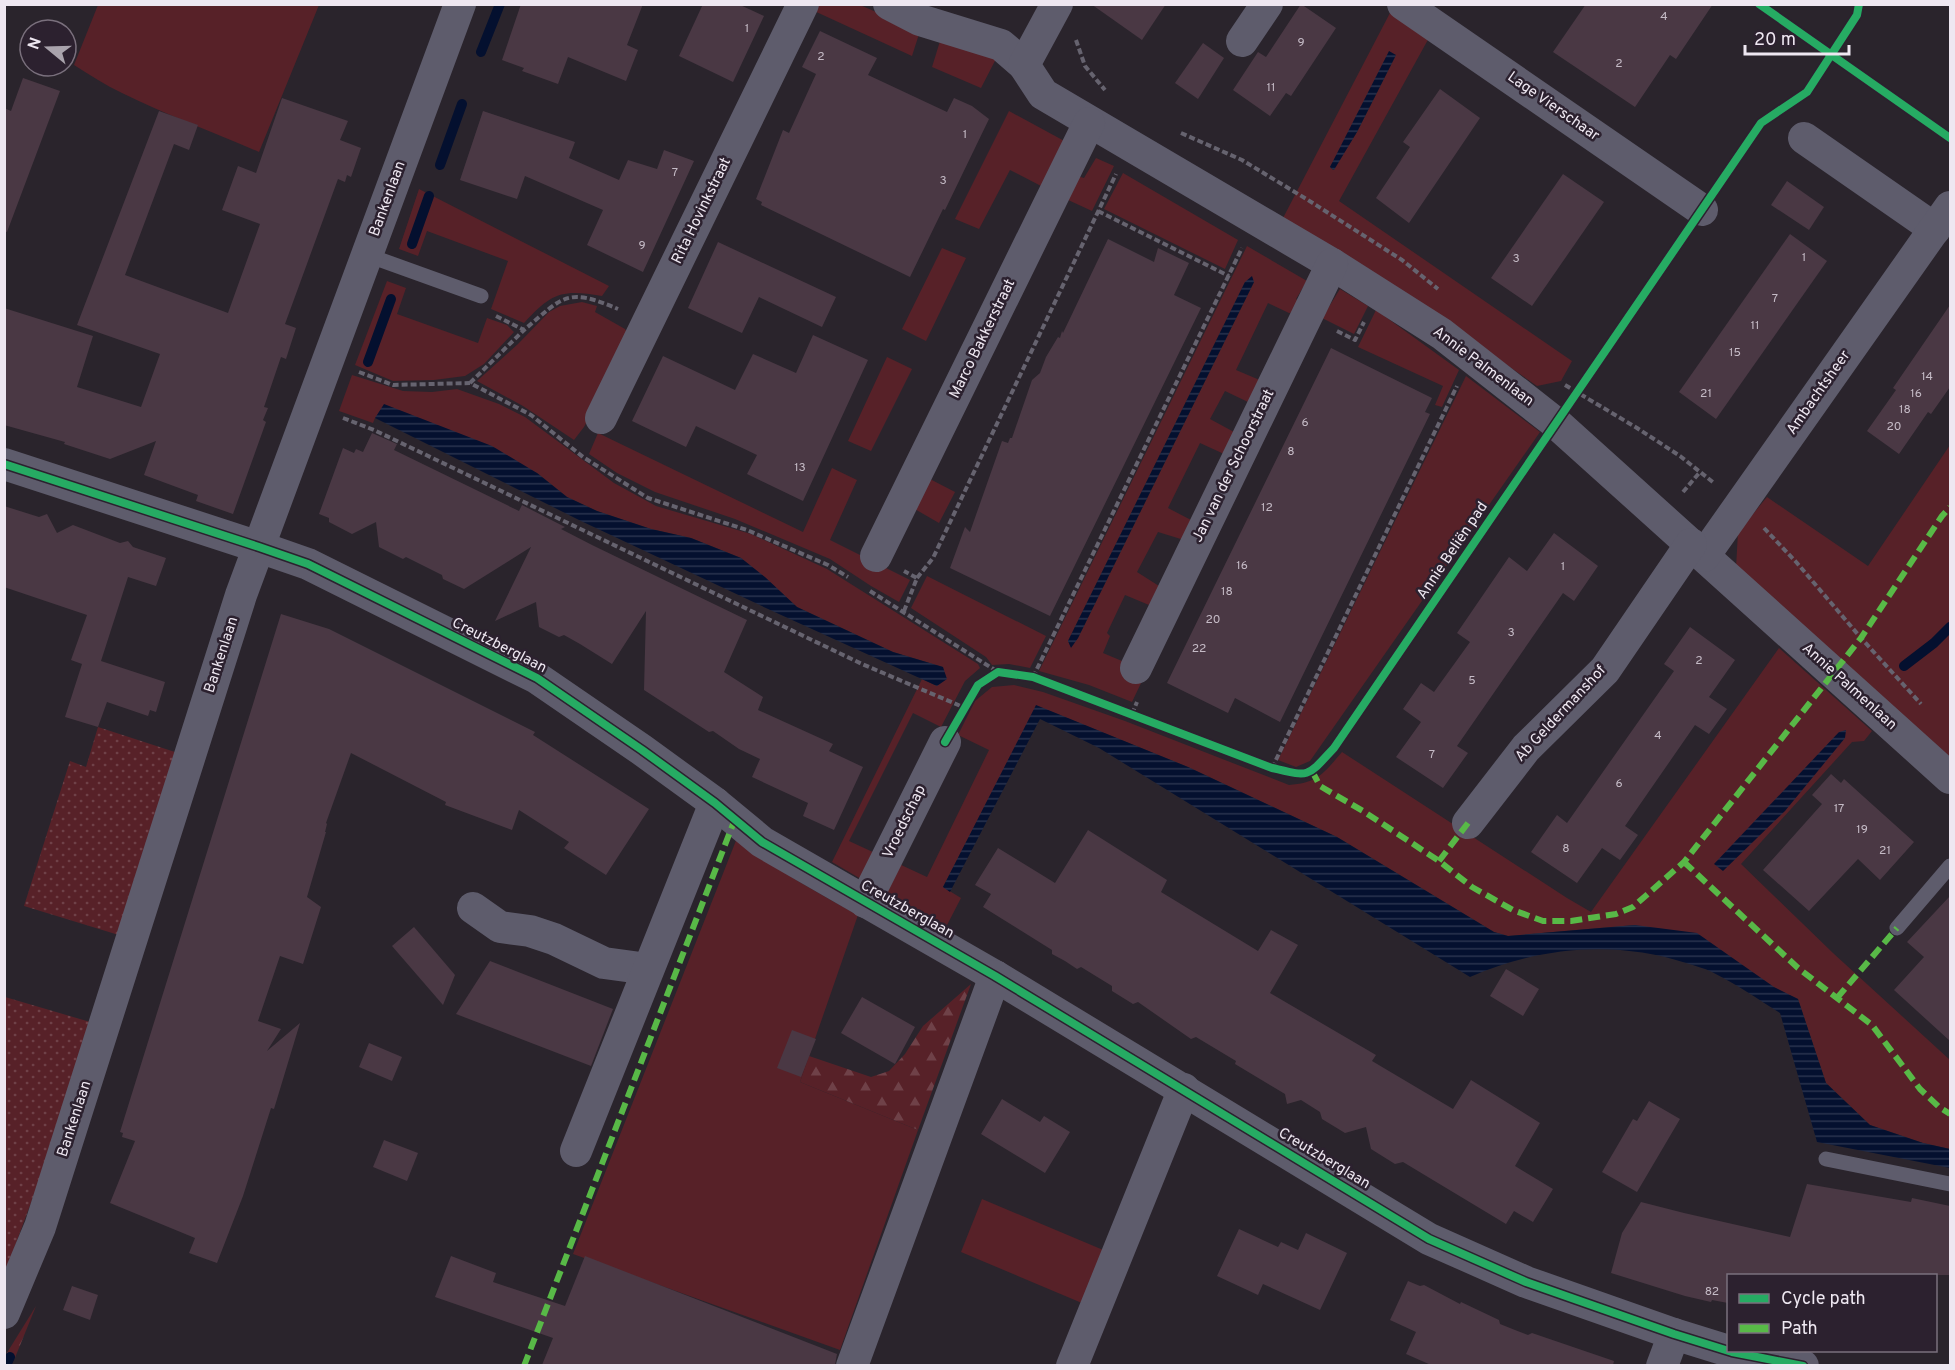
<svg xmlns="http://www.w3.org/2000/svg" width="1955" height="1370" viewBox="0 0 1955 1370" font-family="Overpass,sans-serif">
	<defs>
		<pattern id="forest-firs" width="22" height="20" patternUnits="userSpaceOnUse" patternTransform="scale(1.5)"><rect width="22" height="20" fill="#572128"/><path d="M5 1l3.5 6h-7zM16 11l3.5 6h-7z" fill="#6f4148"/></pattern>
		<pattern id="garden-dots" width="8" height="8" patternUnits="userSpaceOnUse" patternTransform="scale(1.5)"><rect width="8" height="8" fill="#572128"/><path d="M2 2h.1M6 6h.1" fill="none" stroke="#6f4148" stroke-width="1.8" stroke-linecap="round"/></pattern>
		<pattern id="water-rules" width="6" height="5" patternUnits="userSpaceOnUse" patternTransform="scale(1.5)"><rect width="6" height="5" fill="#04102f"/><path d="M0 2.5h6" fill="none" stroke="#29334e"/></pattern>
	</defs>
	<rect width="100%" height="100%" fill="#2a242c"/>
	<!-- green -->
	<g fill="#572128" fill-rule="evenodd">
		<path d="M98,5H319L259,152C213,132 166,115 122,93C105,85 90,75 74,65Z"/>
		<path d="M819,5H860L920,31L912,56L812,10Z"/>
		<path d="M1391,11L1430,36L1339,201L1572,361L1561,381L1537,386L1367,268L1283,218ZM1396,55L1357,132L1333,170L1330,167Z"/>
		<path d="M941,38L998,55L981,88L932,67Z"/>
		<path d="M1009,111L1068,143L1043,187L1010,170L979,229L955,219Z"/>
		<path d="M1096,158L1114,166L1092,211L1066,199L1077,176L1084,178Z"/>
		<path d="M1123,173L1238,240L1225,269L1104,209Z"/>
		<path d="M419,189L609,286L602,296C561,289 552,293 524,323L491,309L508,261L427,231L418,256L399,249Z"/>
		<path d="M1247,246L1307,281L1296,299L1301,302L1296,312L1289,313L1268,303L1236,370L1262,381L1248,402L1225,391L1210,419L1234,432L1224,454L1200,443L1168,508L1191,520L1184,540L1158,532L1137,572L1159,586L1149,605L1125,595L1107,633L1110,636L1103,653L1122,661L1142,681L1132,702L1089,685L1039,671ZM1245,282H1254L1078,638L1071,647L1068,641Z"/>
		<path d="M942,248L966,258L926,341L902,329Z"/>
		<path d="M387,281L406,288L397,314L478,343L487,318L507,325L514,332L484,364L465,376L434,380L393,381L355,365Z"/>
		<path d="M1340,289L1368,306L1354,334L1322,318Z"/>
		<path d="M582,302L597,306L595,312L625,329L630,337L584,427L574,440L523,406L477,381L518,344L549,312L560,306Z"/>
		<path d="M1376,310L1459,370L1442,407L1435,405L1443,386L1358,347Z"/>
		<path d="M887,357L912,369L871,451L848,441Z"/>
		<path d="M352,375L403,391L432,392L457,389L499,404L525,417L614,483L656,506L751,534L827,569L978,664L980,668L965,681L941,727L913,713L849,841L875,853L861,879L832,862L922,679L937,686L943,667L893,652L797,607L765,578L741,558L691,538L651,529L597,511L567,497L537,473L375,418L373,423L339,411Z"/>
		<path d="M1466,376L1540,432L1310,761L1296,767L1278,760Z"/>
		<path d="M598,433L803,532L832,468L857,480L830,540L910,580L899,602L871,586L830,559L735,519L655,492L617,473L589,454Z"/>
		<path d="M1950,445V757L1736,568L1738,532L1767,497L1868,566Z"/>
		<path d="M928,478L955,492L939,523L913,508Z"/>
		<path d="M927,576L1046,636L1030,668L1009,664L992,665L986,657L911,608Z"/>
		<path d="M1779,648L1872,731L1864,741L1852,742L1741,864L1833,953L1950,1060V1149L1923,1143L1870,1125L1826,1083L1798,999L1635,925L1508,936L1494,932L1337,837L1188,767L1037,706L943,887L961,898L945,929L887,893L899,864L927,877L989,750L958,735L975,701L992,687L1014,685L1043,692L1125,721L1289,785C1318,783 1324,773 1342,752L1567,898L1591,912Z"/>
		<path d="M737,838C773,869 816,892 858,915L800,1082L918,1130L840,1350L573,1254Z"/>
		<path d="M982,1199L1108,1252L1089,1306L961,1252Z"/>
	</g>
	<!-- forest -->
	<g fill="url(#forest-firs)">
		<path d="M971,984L918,1130L800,1082L809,1056L871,1077L889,1071L905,1054L923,1026Z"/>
		<path d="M36,1306L12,1365H5V1356Z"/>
	</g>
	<!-- garden -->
	<g fill="url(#garden-dots)">
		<path d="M98,727L178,753L122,936L24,906L70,761L86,767Z"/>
		<path d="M5,997L97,1024L5,1273Z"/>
	</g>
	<!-- water -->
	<g fill="url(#water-rules)">
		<path d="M1389,51L1396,55L1357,132L1334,170L1330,167Z"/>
		<path d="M1252,276L1254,282L1078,638L1071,648L1068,641L1245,282Z"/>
		<path d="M384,404L492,446L537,473L567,497L597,511L651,529L691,538L741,558L765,577L797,607L893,652L943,667L947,679L937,686L768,609L581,521L375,418Z"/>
		<path d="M1036,705L1188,767L1337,837L1494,932L1508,936L1635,925L1697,933L1774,987L1798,999L1826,1083L1870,1125L1923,1143L1950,1149V1168L1817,1142L1780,1013C1758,999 1736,984 1712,972C1704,968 1695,966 1686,963C1614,940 1539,947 1470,977L1099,748L1040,719L950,892L943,887Z"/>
		<path d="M1846,730L1845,738L1785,811L1723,871L1714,864L1839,732Z"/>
	</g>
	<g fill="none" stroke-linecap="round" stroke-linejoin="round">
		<!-- stream -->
		<g stroke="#04102f" stroke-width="10">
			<path d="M481,52L500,4"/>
			<path d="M440,165L462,104"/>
			<path d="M412,244L429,196"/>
			<path d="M368,362L391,299"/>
			<path d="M1904,666L1934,643L1950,627"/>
			<path d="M6,1366L10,1357"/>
		</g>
	</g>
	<!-- building -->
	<g fill="#4a3844">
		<path d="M521,4H643L627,45L638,50L626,81L568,57L558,84L522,71L524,68L502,60Z"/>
		<path d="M703,4H738L764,16L733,82L679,56Z"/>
		<path d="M1091,4H1166L1142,40Z"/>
		<path d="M1301,4L1336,28L1291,96L1286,93L1270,116L1233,90L1258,52L1266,57Z"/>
		<path d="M1586,4H1713L1676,59L1670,55L1635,107L1553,52Z"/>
		<path d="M820,31L877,58L868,75L947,112L954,98L972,106L989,119L945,210L943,209L910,277L761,205L762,202L756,199L783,130L789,133L816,74L802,67Z"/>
		<path d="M1203,43L1224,58L1198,99L1175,83Z"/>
		<path d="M23,78L60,91L7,232L4,231V108L11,111Z"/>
		<path d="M1440,89L1480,118L1409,223L1376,198L1410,147L1403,142Z"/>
		<path d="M282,98L348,121L340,140L361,148L351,177L347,175L345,182L338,179L285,324L296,328L286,359L281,357L264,407L268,408L263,420L266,422L233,514L196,501L198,495L144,475L156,441L110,459L64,444L65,442L4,425V308L93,336L77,387L141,407L160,354L77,325L159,111L198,125L189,150L174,144L125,275L228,313L260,224L222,210L238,166L256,173Z"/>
		<path d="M483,111L575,142L569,158L619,180L628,160L657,169L664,150L694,161L643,272L587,245L603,210L525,176L517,199L460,180Z"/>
		<path d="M1563,174L1604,202L1532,306L1491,278Z"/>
		<path d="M1787,181L1824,207L1809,230L1771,205Z"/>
		<path d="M1790,234L1827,261L1716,419L1679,392Z"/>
		<path d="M1108,239L1154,262L1158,248L1189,263L1174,295L1201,308L1050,616L950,568L965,527L970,532L1002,441L1008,443L1010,438H1012L1032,380L1040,373L1046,357L1058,337L1060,338L1062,331L1063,333Z"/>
		<path d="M718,242L836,297L822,327L759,297L742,333L688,308Z"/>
		<path d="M1950,305V387L1931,414L1928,412L1899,454L1867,431L1896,390L1893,388Z"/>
		<path d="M813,335L868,360L803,501L747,474L757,455L696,426L686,447L632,421L663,356L735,390L753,354L796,373Z"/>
		<path d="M1331,348L1432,398L1425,412L1430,414L1280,722L1235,698L1228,713L1167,683Z"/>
		<path d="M372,433L397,444L394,450L519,511L522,505L565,527L561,529L592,545L747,620L724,672L763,697L758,710L833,744L829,751L863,767L834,830L803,816L808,803L752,777L760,759L739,749L713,731L709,732L644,690L646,611L612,664L580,644L564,635L559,637L539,627L536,602L495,621L531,547L464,589L443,579L442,575L406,557L403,559L379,547L376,522L352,534L329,522V518L319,514L343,448L354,453L356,449L363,452Z"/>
		<path d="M4,506L39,517L47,514L57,533L73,525L120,543L128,541L133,547L166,558L156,586L128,577L101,661L165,682L156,712L150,710L148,716L107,702L98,727L65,717L82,664L71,660L87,615L4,587Z"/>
		<path d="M1554,533L1598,566L1574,601L1563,593L1457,746L1468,753L1443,788L1396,757L1421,722L1403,709L1421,683L1434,692L1470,642L1457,633L1509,557L1527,571Z"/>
		<path d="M281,614L329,629L535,732L533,735L649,809L606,875L564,848L569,842L519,810L512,830L445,805L446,802L351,753L326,823L327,824L325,832H326L307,897L321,907L303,964L280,956L258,1021L281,1029L267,1051L300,1023L274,1109L271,1108L243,1196L217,1263L189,1253L195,1238L110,1203L135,1141L122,1137L123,1133L120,1132Z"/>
		<path d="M1690,627L1735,660L1709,697L1727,709L1709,734L1695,725L1625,826L1638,835L1620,860L1602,848L1577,883L1531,852L1557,815L1567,823L1674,671L1664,664Z"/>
		<path d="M1831,774L1841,783L1844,779L1914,842L1880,880L1858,859L1809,911L1763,870L1822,804L1812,795Z"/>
		<path d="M1088,830L1167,880L1161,892L1258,951L1271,930L1298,945L1270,993L1376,1055L1372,1061L1453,1109L1471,1080L1540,1123L1515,1166L1553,1189L1533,1222L1514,1211L1506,1224L1403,1162L1395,1164L1371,1149L1366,1127L1345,1133L1322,1119L1320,1112L1301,1100L1287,1104L1285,1094L1235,1064L1236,1061L1196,1037L1191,1039L1138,1002L1133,1004L1112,991V986L1081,967L1077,969L1065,961L1052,954V950L983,907L991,894L975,885L998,848L1055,883Z"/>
		<path d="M1950,896V1041L1894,990L1924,957L1907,942Z"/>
		<path d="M414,927L455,975L443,1005L392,946Z"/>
		<path d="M490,961L613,1009L591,1066L456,1014Z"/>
		<path d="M1506,969L1539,989L1523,1016L1490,996Z"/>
		<path d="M862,997L915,1027L895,1064L841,1033Z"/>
		<path d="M792,1030L816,1039L801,1077L777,1068Z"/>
		<path d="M369,1043L402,1057L392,1081L359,1067Z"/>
		<path d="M1002,1099L1040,1122L1044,1116L1070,1132L1045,1173L981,1134Z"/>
		<path d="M1649,1101L1680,1119L1637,1192L1602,1172L1633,1119L1637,1121Z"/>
		<path d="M384,1140L418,1153L407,1181L373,1167Z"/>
		<path d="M1807,1184L1911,1202L1912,1198L1950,1206V1275H1728V1303L1712,1300L1711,1302L1685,1296L1611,1273L1622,1233L1641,1202L1684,1213L1790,1237Z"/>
		<path d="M1239,1229L1278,1247L1281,1242L1298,1250L1306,1233L1347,1253L1320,1310L1263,1284L1258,1295L1217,1276Z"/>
		<path d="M451,1256L496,1273L493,1282L565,1306L585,1256L837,1354L835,1365H542L553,1338L435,1297Z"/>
		<path d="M1408,1281L1420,1286L1424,1285L1460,1304L1461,1302L1499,1320L1500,1324L1515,1330L1528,1335L1532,1333L1614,1361L1613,1365H1431L1406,1354L1416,1332L1390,1320Z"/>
		<path d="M72,1286L98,1295L90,1320L63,1310Z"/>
	</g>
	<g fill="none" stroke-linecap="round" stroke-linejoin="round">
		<!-- path -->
		<g stroke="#66636f" stroke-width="4" stroke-dasharray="6 3" stroke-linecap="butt">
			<path d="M1076,40L1085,66L1105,90"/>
			<path d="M1181,133L1242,160L1308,200L1402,260L1438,289"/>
			<path d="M1098,211L1229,276"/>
			<path d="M496,316L524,330C564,296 567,287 618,309"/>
			<path d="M1337,331L1355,340L1364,322"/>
			<path d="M359,372L393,385L470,383L531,415L583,457L648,498L747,530L828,565L848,577"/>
			<path d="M470,383L524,330"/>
			<path d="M1565,385L1637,428L1680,456L1714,483"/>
			<path d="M343,418L374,430L862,664L963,707"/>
			<path d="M1683,492L1700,472"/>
			<path d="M1764,528L1797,563L1861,638L1921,704"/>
			<path d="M917,578L933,558L1116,174"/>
			<path d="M870,591L998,672"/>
			<path d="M904,611L917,578L904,571"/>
			<path d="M1033,677L1242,248"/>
			<path d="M1132,714L1137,702"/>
			<path d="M1272,768L1457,386"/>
		</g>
		<!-- service -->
		<g stroke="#5e5c6c" stroke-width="15">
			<path d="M367,255L481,296"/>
			<path d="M1897,928L1950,866"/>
			<path d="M1826,1159L1950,1184"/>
		</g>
		<!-- minor -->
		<g stroke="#5e5c6c" stroke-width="32">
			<path d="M889,4L920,20L1001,45L1024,65"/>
			<path d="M1057,4L1024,65L1043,94L1332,264L1442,334L1557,424L1950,778"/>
			<path d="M1403,4L1702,210"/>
			<path d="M1242,41L1267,4"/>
			<path d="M1804,138L1935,229"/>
			<path d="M601,418L803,4"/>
			<path d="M4,464L259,547L308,564L537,678L642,750L715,803L762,842L995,976L1429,1239L1526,1282L1674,1334L1732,1352L1803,1366"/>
			<path d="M876,556L1089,123"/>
			<path d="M1704,556L1950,207"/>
			<path d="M1136,668L1332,264"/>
			<path d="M1468,823L1526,748L1605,670L1691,544"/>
			<path d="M865,902L945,742"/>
			<path d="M473,908L500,927L530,931L554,939L604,963L648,969"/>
			<path d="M576,1151L715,803"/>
			<path d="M4,1313L40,1227L241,595L460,4"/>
			<path d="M852,1366L995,976"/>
			<path d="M1072,1366L1184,1089"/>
			<path d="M1662,1366L1674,1334"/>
		</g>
		<!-- quiet -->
		<g stroke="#58b947" stroke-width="6" stroke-dasharray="12 6" stroke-linecap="butt">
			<path d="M1312,771L1320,786L1363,811L1439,861L1472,887L1513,910L1543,921H1571L1616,914L1633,907L1684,862L1861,638L1942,516L1950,507"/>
			<path d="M1439,861L1468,823"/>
			<path d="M1684,862L1798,968L1872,1025L1920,1089L1939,1107L1950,1114"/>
			<path d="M1837,998L1897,928"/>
			<path d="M524,1366L735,819"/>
		</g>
		<!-- cycleway casing -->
		<g stroke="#2c212f" stroke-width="11">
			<g id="cycleway">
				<path d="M1759,4L1950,138"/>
				<path d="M4,464L259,547L308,564L537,678L642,750L715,803L762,842L995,976L1429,1239L1526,1282L1674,1334L1732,1352L1803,1366"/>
				<path d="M945,742L978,685L998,672L1033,677L1272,768C1311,777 1306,778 1334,748L1761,123L1807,92L1857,15L1859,4"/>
			</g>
		</g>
		<!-- cycleway -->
		<use href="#cycleway" stroke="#26ab63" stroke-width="8"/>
	</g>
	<g text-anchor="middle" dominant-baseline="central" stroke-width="5" stroke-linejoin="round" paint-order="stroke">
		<!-- number labels -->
		<g font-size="12" fill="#c5bbc6">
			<text x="1664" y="17">4</text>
			<text x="747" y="29">1</text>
			<text x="1301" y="43">9</text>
			<text x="821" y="57">2</text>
			<text x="1619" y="64">2</text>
			<text x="1271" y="88">11</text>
			<text x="965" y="135">1</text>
			<text x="675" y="173">7</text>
			<text x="943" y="181">3</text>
			<text x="642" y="246">9</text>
			<text x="1804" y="258">1</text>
			<text x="1516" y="259">3</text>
			<text x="1775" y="299">7</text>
			<text x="1755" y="326">11</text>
			<text x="1735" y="353">15</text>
			<text x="1927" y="377">14</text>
			<text x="1706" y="394">21</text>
			<text x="1916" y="394">16</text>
			<text x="1905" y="410">18</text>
			<text x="1305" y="423">6</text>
			<text x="1894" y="427">20</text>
			<text x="1291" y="452">8</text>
			<text x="800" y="468">13</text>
			<text x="1267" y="508">12</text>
			<text x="1242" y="566">16</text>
			<text x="1563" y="567">1</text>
			<text x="1227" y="592">18</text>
			<text x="1213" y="620">20</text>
			<text x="1511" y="633">3</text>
			<text x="1199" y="649">22</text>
			<text x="1699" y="661">2</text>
			<text x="1472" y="681">5</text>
			<text x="1658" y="736">4</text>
			<text x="1432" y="755">7</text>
			<text x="1619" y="784">6</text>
			<text x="1839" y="809">17</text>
			<text x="1862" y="830">19</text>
			<text x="1566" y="849">8</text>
			<text x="1885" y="851">21</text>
			<text x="1712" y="1292">82</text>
		</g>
		<!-- street labels -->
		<g font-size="15" fill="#eee7f1" stroke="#2c212f">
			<text transform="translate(1553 107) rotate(35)">Lage Vierschaar</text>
			<text transform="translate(388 199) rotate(-70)">Bankenlaan</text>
			<text transform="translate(702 211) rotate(-64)">Rita Hovinkstraat</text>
			<text transform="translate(983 339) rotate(-64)">Marco Bakkerstraat</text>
			<text transform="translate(1483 367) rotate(37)">Annie Palmenlaan</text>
			<text transform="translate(1819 393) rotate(-55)">Ambachtsheer</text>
			<text transform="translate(1234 466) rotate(-64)">Jan van der Schoorstraat</text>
			<text transform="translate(1453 551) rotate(-56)">Annie Beliën pad</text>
			<text transform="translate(499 646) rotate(27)">Creutzberglaan</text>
			<text transform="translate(222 655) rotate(-72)">Bankenlaan</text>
			<text transform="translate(1849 687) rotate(42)">Annie Palmenlaan</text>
			<text transform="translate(1561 714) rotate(-47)">Ab Geldermanshof</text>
			<text transform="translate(905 822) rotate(-64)">Vroedschap</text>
			<text transform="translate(907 910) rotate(29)">Creutzberglaan</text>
			<text transform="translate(75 1119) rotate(-72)">Bankenlaan</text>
			<text transform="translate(1324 1159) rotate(31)">Creutzberglaan</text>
		</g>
	</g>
	<!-- border -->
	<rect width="1955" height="1370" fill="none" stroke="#eee7f1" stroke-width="12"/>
	<!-- legend -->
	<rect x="1727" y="1274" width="210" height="78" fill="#2c212f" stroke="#7a707d" stroke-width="1.5"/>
	<rect x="1739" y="1294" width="30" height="9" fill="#26ab63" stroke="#7a707d" stroke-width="1.5"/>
	<text x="1781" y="1304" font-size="18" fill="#eee7f1">Cycle path</text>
	<rect x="1739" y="1324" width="30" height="9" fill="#58b947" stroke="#7a707d" stroke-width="1.5"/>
	<text x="1781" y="1334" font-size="18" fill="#eee7f1">Path</text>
	<!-- north arrow -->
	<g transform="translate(48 48) rotate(289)"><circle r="28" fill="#2c212f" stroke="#7a707d" stroke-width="1.5"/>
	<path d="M0-4.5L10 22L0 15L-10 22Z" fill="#a9a3ac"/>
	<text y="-9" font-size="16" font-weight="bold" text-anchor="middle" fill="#eee7f1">N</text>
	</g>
	<!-- scale -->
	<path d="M1745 45v9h104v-9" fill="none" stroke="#eee7f1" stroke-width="3"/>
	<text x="1754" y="45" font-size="18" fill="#eee7f1" stroke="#2c212f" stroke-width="4.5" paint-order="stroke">20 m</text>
</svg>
